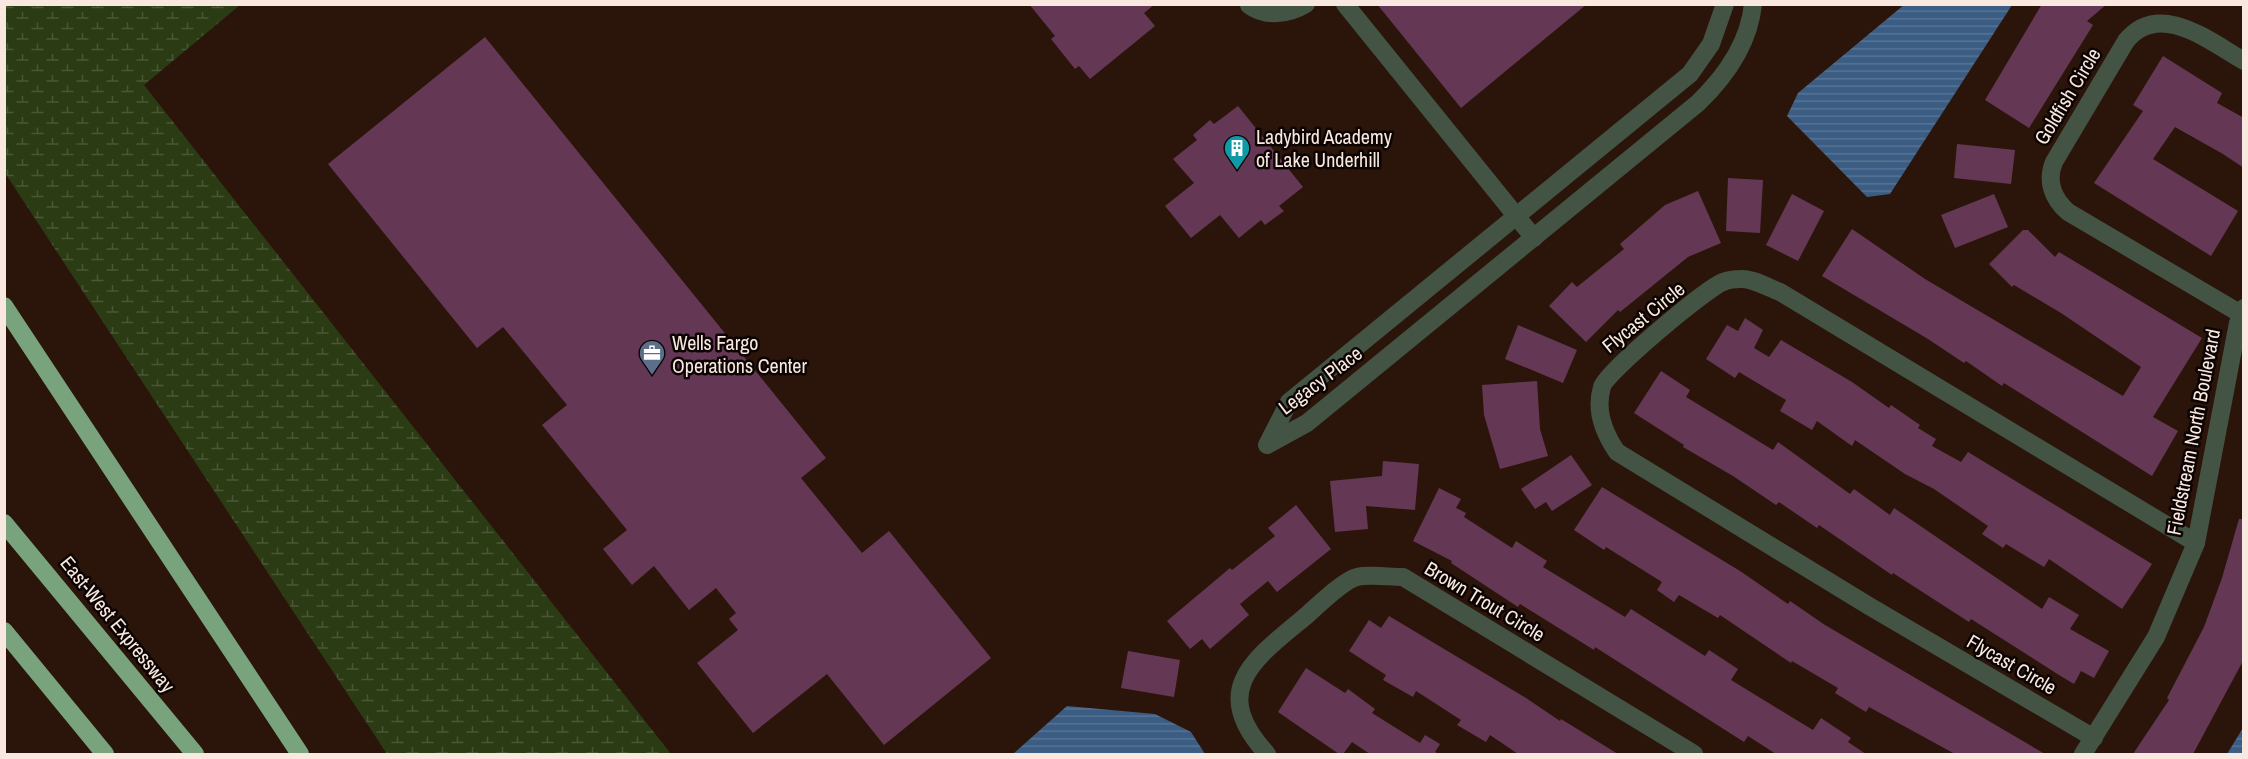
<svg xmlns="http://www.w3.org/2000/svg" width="2248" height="759" viewBox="0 0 2248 759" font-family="'Archivo Narrow',sans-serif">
	<defs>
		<pattern id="wetland-marsh" width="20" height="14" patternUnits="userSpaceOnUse" patternTransform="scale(1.5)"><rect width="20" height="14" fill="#2b3b14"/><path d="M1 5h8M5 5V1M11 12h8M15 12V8" fill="none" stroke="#4a5736"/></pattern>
		<pattern id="water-rules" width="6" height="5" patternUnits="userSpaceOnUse" patternTransform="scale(1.5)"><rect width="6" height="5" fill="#3b5d83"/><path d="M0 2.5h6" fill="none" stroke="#587494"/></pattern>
	</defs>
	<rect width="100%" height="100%" fill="#2b150a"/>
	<!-- wetland -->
	<path fill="url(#wetland-marsh)" d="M4,5H240L144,85L671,754H387L5,173Z"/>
	<!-- water -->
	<g fill="url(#water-rules)">
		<path d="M1905,4L2012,5L1890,194L1867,197L1787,116L1798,93Z"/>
		<path d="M1067,706L1155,714L1191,732L1205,754H1013Z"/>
		<path d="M2243,728V754H2227Z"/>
	</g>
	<!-- building -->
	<g fill="#643855">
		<path d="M1029,4H1155L1144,13L1155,26L1090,79L1079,66L1075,69L1051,39L1055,36Z"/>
		<path d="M1377,4H1587L1461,108Z"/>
		<path d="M2042,4H2107L2087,21L2093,25L2029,128L1985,100Z"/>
		<path d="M485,37L826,458L801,478L862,553L889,531L991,658L884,745L827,674L753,733L697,663L738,630L729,619L736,613L716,588L689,610L654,566L632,585L603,549L627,530L542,425L567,405L503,327L477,348L328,164Z"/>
		<path d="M2163,56L2222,93L2217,103L2244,118V168L2223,154L2175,127L2153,159L2238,211L2211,256L2094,183L2143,111L2133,105Z"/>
		<path d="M1238,106L1303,187L1279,206L1284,211L1265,225L1261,220L1239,238L1220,215L1191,238L1165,206L1194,183L1173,159L1197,140L1193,135L1210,120L1214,124Z"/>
		<path d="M1957,144L2015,150L2011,184L1954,178Z"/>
		<path d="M1728,178L1763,180L1760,233L1726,231Z"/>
		<path d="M1698,191L1721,243L1688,257L1620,312L1618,310L1586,342L1549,306L1572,282L1577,287L1624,249L1620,244L1665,205Z"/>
		<path d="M1792,194L1824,211L1798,261L1766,245Z"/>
		<path d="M1994,194L2008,227L1955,248L1941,215Z"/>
		<path d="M1852,229L1925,279L2123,396L2141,367L2061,313L2014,285L2012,287L1989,264L2023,230H2028L2055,257L2059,252L2202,338L2153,417L2178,431L2152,476L2004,383L2002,386L1966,361L1964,363L1928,339L1822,276Z"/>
		<path d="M1745,318L1763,330L1754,348L1769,357L1781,340L1852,382L1889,408L1891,405L1920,425L1918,428L1936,439L1932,446L1961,462L1968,452L2152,564L2122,609L2049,559L2044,567L2006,544L2003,548L1982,534L1988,526L1934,489L1905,474L1855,440L1852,446L1817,421L1812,430L1780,411L1786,400L1739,372L1735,378L1706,359L1727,325L1738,331Z"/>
		<path d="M1518,325L1577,350L1563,383L1505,359Z"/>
		<path d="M1661,371L1690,390L1686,397L1773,450L1778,442L1850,494L1854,489L1890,515L1894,508L2042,609L2049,597L2079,615L2070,629L2109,651L2094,678L2081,671L2074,684L2059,675L1971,619L1969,622L1893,573L1892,575L1819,525L1817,528L1779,502L1776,505L1733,476L1683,447L1684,445L1634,413Z"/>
		<path d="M1537,381L1540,429L1548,456L1500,469L1484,415L1482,385Z"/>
		<path d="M1571,455L1592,485L1552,511L1546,502L1535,509L1521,489Z"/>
		<path d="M1383,461L1419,464L1415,510L1366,506L1368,529L1335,532L1330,481L1382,476Z"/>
		<path d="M1602,487L1740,571L1788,604L1790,601L1825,625L2045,754H1955L1869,707L1866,712L1835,693L1838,688L1792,661L1791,663L1720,615L1718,618L1679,595L1674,602L1657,590L1662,582L1606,547L1604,550L1574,530Z"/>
		<path d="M1439,488L1461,499L1456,508L1466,513L1464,517L1512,548L1516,541L1547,561L1543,567L1625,617L1631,609L1705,656L1709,650L1738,669L1731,680L1813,730L1821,718L1851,738L1848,742L1866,754H1776L1748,736L1744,742L1595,647L1594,650L1520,604L1518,607L1451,563L1452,561L1413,541Z"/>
		<path d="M1296,505L1331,549L1277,592L1268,581L1240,604L1249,615L1210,649L1202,639L1190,649L1167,621L1230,568L1232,570L1275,536L1268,528Z"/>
		<path d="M2239,519H2244V659L2193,754H2133L2169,700L2167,698L2204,627L2222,578Z"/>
		<path d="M1389,616L1526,698L1560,721L1561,719L1618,754H1518L1490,735L1486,742L1457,725L1461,720L1416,691L1413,697L1383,680L1386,675L1349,651L1369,620L1381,628Z"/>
		<path d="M1128,651L1180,660L1174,697L1121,688Z"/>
		<path d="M1306,668L1345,693L1348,689L1375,709L1372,713L1420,743L1425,735L1440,744L1435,752L1440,754H1370L1352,742L1343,754H1339L1278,712Z"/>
	</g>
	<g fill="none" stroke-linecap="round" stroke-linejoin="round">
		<!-- minor -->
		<g stroke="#435444" stroke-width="18">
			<path d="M1345,4L1534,238"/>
			<path d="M1725,4L1711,44L1690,74L1289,402L1267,445L1307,423L1698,103C1726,76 1749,44 1753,4"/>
			<path d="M1249,5C1266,18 1289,14 1306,4"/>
			<path d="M2241,314L2068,212C2053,199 2046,181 2054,162L2126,41C2159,0 2209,41 2244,61"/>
			<path d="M2094,738L1869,606L1617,452C1604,433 1595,410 1602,387C1606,372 1707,288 1723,282C1728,280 1736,279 1741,279C1752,278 1769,288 1780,292L2196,543"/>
			<path d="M1267,754C1208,690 1254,659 1306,616C1317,606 1344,580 1357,577C1370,574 1389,577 1403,577L1694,754"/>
			<path d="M2083,754L2156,637L2196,543L2238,323L2244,308"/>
		</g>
		<!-- highway -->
		<g stroke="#78a37c" stroke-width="18">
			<path d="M4,306L300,754"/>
			<path d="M4,523L195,754"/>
			<path d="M4,631L105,754"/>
		</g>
	</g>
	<!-- icons -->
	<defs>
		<g id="building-pin" transform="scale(1.35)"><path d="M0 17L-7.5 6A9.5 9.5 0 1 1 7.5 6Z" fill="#0f9aa8" stroke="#0c0402"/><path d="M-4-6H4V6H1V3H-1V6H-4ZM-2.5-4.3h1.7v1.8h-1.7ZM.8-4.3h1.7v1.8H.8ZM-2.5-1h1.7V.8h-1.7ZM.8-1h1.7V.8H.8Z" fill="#fff"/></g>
		<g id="office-pin" transform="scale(1.35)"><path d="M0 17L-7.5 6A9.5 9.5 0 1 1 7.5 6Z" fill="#5c6f8a" stroke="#0c0402"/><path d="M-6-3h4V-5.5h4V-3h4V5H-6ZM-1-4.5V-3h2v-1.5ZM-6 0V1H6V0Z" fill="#fff"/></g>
	</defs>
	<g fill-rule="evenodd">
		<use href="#building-pin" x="1237" y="148"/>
		<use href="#office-pin" x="652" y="353"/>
	</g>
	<g text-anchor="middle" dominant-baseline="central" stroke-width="5" stroke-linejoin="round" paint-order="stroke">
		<!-- street labels -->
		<g font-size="20" fill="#f8e8e0" stroke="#0c0402">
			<text transform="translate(2067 96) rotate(-59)">Goldfish Circle</text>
			<text transform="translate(1643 317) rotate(-39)">Flycast Circle</text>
			<text transform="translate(1320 380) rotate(-37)">Legacy Place</text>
			<text transform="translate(2193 432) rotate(-79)">Fieldstream North Boulevard</text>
			<text transform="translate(1485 601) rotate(31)">Brown Trout Circle</text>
			<text transform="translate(118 624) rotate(51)">East-West Expressway</text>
			<text transform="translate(2012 664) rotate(30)">Flycast Circle</text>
		</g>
		<!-- poi labels -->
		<g font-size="20" fill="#f8e8e0" stroke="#0c0402" text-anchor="start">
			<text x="1256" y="136">Ladybird Academy<tspan x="1256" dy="23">of Lake Underhill</tspan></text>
			<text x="672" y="342">Wells Fargo<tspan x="672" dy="23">Operations Center</tspan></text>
		</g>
	</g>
	<!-- border -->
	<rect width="2248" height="759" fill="none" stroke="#f8e8e0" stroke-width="12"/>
</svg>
